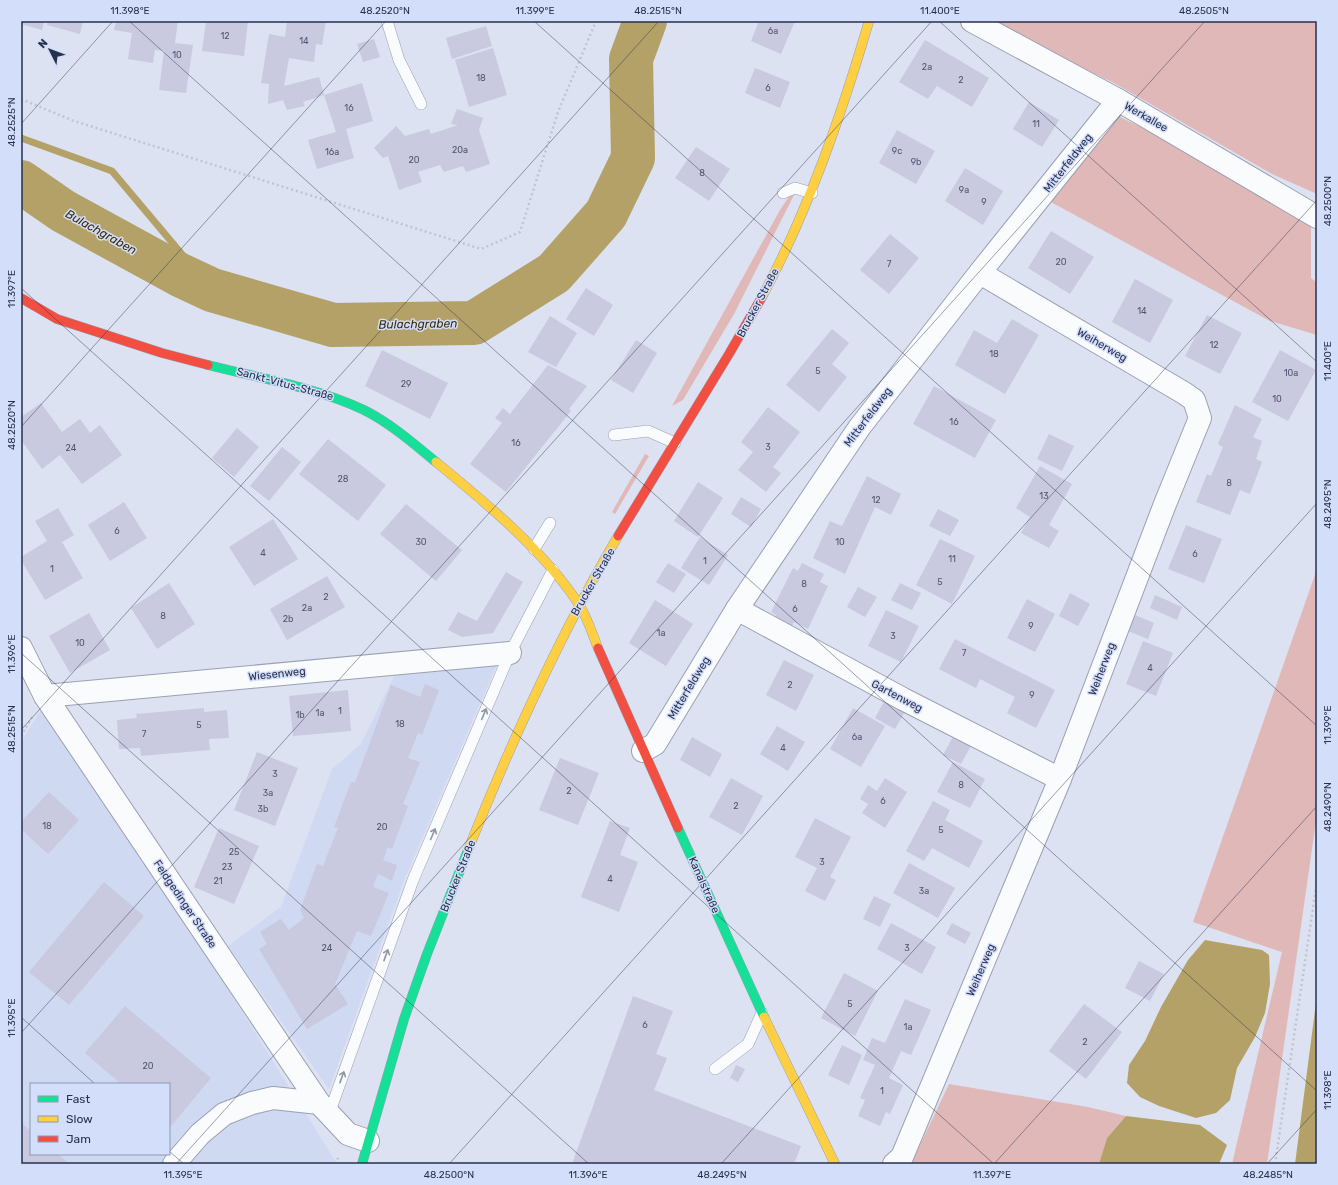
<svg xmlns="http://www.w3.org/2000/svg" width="1338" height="1185" viewBox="0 0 1338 1185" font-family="Rubik,sans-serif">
	<rect width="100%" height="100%" fill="#dce2f2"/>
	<!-- built -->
	<g fill="#d0d9f2" fill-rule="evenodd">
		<path d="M498,662L405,878L329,1089L228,946L281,907L332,769L361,744L396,672Z"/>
		<path d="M47,700L336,1162L335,1164H21V742ZM31,1084H169V1154H31Z"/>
	</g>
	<!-- green -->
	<g fill="#e0b8b8">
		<path d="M985,21H1317V194L1272,174L1114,83Z"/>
		<path d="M1118,116L1188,150L1311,225V278L1317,283V335L1270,321L1049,201Z"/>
		<path d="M795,193L734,314L683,400L672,406L780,210L790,195Z"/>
		<path d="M645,454L649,456L615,514L612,512Z"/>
		<path d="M1317,569V814L1267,1164H1232L1282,952L1193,922Z"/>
		<path d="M949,1084L1088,1107L1126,1116L1107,1138L1099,1164H911Z"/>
	</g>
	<!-- water -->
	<g fill="#b3a167">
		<path d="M1205,940L1262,950L1269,955L1270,984L1265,1013L1255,1037L1237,1068L1230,1100L1216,1113L1196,1118L1159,1106L1140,1097L1127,1083L1129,1065L1145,1041L1161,1007L1188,960Z"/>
		<path d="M1317,995V1164H1295Z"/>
		<path d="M1126,1116L1200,1125L1227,1145L1219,1164H1099L1107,1138Z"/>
	</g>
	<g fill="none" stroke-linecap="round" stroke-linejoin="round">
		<!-- stream -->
		<path stroke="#b3a167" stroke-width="7" d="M21,138L112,171L212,290"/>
		<!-- river -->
		<path stroke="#b3a167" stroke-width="44" d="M21,182L63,211L180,275L212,290L333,325L474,323L554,273L606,214L633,158L631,59L645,21"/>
	</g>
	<!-- building -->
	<g fill="#c9c9df">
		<path d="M21,21H44L42,30L21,24Z"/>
		<path d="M48,21H83L80,34L47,25Z"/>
		<path d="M116,21H178L175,43L193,45L186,93L159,90L164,51L155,50L153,63L128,59L132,33L114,30Z"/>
		<path d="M206,21H248L244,56L202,51Z"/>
		<path d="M287,21H326L322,45L316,44L314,62L289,58L284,86L319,77L324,95L362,83L373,121L346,129L354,158L317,169L308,140L336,132L324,95L303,102L305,106L287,110L283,100L268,104L269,84L261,83L269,34L285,37Z"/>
		<path d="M759,21H795L781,54L751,41Z"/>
		<path d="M486,26L492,46L452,59L446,38Z"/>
		<path d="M374,39L380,57L363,62L357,44Z"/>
		<path d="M925,40L989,78L972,107L937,86L928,99L899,82Z"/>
		<path d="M493,48L507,95L469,107L455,60Z"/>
		<path d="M755,68L790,82L780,108L745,93Z"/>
		<path d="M1029,102L1059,120L1042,147L1013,129Z"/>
		<path d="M457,109L483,118L479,130L490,164L466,172L463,166L444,172L440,165L418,172L422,182L399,190L388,156L383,158L374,148L396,126L405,136L429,129L431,134L458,125L451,124Z"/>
		<path d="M897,130L935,151L916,184L879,163Z"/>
		<path d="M696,147L730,169L709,201L675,178Z"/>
		<path d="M965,168L1003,191L983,225L945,201Z"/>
		<path d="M1051,231L1094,257L1070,294L1028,268Z"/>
		<path d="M890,234L919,258L889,294L860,270Z"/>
		<path d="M1135,279L1173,300L1150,343L1112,322Z"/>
		<path d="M586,288L613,305L594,336L566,319Z"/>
		<path d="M1207,315L1242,333L1220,374L1185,356Z"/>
		<path d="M550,316L577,333L556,367L528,352Z"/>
		<path d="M1012,319L1039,335L1005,394L955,365L974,330L997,343Z"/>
		<path d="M832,329L849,343L832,364L847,377L819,412L786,385Z"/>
		<path d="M636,340L657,353L633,393L611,380Z"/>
		<path d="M382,350L448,383L430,419L365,386Z"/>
		<path d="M1280,350L1316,370L1288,421L1252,402Z"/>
		<path d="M548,365L587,386L569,409L571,411L506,492L470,464L502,423L495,418L503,408L510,414Z"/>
		<path d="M934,386L996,420L975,458L913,424Z"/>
		<path d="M41,403L62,432L80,419L90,433L100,425L122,455L82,484L60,455L42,469L21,440V417Z"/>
		<path d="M1235,405L1262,419L1253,437L1262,441L1256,459L1262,462L1250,494L1240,490L1230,515L1196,502L1207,474L1211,476L1223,447L1218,444Z"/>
		<path d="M768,407L800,432L773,467L781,473L766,492L738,470L753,452L741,442Z"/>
		<path d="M237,428L259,447L234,477L212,458Z"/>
		<path d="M1049,434L1074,446L1062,471L1037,459Z"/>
		<path d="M328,439L386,485L358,521L299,474Z"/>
		<path d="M282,447L301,462L269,501L250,486Z"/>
		<path d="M1040,466L1072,484L1049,525L1059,531L1049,548L1021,533L1030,517L1016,508Z"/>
		<path d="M867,476L901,494L891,515L875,507L845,574L813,558L830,521L842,526Z"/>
		<path d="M698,482L723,498L698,537L674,521Z"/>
		<path d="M741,497L761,509L751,527L731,514Z"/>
		<path d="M124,502L147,538L110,561L88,525Z"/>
		<path d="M406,504L462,550L436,581L380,534Z"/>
		<path d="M58,508L74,535L62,542L83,578L45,600L21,560V557L47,541L35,521Z"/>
		<path d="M938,509L959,520L950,536L929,526Z"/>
		<path d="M273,519L298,559L254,586L229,547Z"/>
		<path d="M1186,525L1222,539L1204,583L1168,569Z"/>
		<path d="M700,537L728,555L709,585L681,568Z"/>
		<path d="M940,539L975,556L952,604L916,585Z"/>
		<path d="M668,563L686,574L674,593L656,582Z"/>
		<path d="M802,563L824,574L820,582L828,586L808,629L794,622L789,631L772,622L776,615L771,612L793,568L798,571Z"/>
		<path d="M506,572L523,582L493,633L462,637L448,630L458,612L477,621Z"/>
		<path d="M327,576L345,607L287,640L270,609Z"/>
		<path d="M169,583L195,624L157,649L131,608Z"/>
		<path d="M900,583L921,593L912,610L891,600Z"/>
		<path d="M858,587L877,597L865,617L847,607Z"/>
		<path d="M1070,593L1090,604L1078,626L1059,616Z"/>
		<path d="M1155,595L1182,607L1177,620L1150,608Z"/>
		<path d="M1027,599L1055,614L1035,652L1007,638Z"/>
		<path d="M655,600L693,624L666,666L629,643Z"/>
		<path d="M886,610L919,626L901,662L868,646Z"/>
		<path d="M89,613L110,650L70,673L49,636Z"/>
		<path d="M1135,615L1154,623L1148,639L1128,631Z"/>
		<path d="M955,639L1055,690L1036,728L1007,713L1015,697L980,679L976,688L939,669Z"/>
		<path d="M1143,641L1173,653L1156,696L1126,684Z"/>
		<path d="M784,660L814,675L796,711L766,695Z"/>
		<path d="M425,684L439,690L422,735L418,733L408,758L420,762L403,804L408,806L392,849L388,847L383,860L397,865L392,881L378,874L373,887L389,893L371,936L357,931L335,984L348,1004L307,1029L259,949L267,944L260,932L281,919L289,930L304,918L300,910L317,864L323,866L338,828L334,827L351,782L355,783L391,685L420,697Z"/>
		<path d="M348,690L351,731L293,736L289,696Z"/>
		<path d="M887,696L907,708L895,729L875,718Z"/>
		<path d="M204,708V712L227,710L229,738L209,739L210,750L141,756L140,748L119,749L117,720L137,718L136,714Z"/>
		<path d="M853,708L885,726L861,767L830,749Z"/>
		<path d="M777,726L805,742L788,771L760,754Z"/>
		<path d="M954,735L972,744L961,764L943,755Z"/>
		<path d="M692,737L722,754L710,777L680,760Z"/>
		<path d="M257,752L298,768L275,826L234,810Z"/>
		<path d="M560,758L599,773L578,825L539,810Z"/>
		<path d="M953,762L985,779L970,808L937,792Z"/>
		<path d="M731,778L763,796L742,835L709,817Z"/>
		<path d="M885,778L907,792L885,828L862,813L868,804L860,799L868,785L877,791Z"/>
		<path d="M49,792L79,820L48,854L21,829V822Z"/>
		<path d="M933,801L950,810L945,820L983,841L969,868L932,848L924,861L906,851Z"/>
		<path d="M815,818L851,837L830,877L836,880L825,901L805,891L817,868L795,857Z"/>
		<path d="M610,821L630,828L620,855L638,862L619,912L581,897Z"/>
		<path d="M219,828L259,846L234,904L194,887Z"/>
		<path d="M909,863L955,888L938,918L893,893Z"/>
		<path d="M104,882L144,916L69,1005L29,972Z"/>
		<path d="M874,896L891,904L880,927L863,919Z"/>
		<path d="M891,923L936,947L922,974L877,949Z"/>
		<path d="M952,923L971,933L965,944L946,934Z"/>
		<path d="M1139,961L1164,974L1150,1001L1125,988Z"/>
		<path d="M844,973L878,991L855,1036L821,1018Z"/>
		<path d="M633,996L673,1011L656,1054L667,1058L654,1090L801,1146L794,1164H572Z"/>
		<path d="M905,999L931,1010L911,1055L901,1051L889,1078L903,1085L890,1114L886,1112L880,1126L858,1116L865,1100L860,1098L875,1065L863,1060L872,1038L885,1043Z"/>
		<path d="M1084,1004L1122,1032L1086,1079L1049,1051Z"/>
		<path d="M125,1006L211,1078L171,1126L169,1124V1084H121L85,1053Z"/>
		<path d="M842,1045L862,1055L849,1085L828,1075Z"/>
		<path d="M736,1065L745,1069L738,1082L730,1078Z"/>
		<path d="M21,1123L31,1131V1154H58L70,1164H21Z"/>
	</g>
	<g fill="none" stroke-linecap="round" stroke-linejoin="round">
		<!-- lane casing -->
		<g stroke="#99a0b4" stroke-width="12">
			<g id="lane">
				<path d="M387,21L399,60L421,104"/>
				<path d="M783,193L795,188L812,193"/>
				<path d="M614,435L648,431L675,443"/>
				<path d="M534,549L550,523"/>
				<path d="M715,1069L748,1044L762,1013"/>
				<path d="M329,1114L413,880L510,653L553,570"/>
			</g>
		</g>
		<!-- street casing -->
		<g stroke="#99a0b4" stroke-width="24">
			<g id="street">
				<path d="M972,21L1118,100L1317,217"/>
				<path d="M737,609L903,699L1060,779"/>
				<path d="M21,648L45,696L319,1103L348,1134L368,1141"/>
				<path d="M45,696L510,653"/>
				<path d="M643,751L655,744L737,609L859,428L978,275L1118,100"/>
				<path d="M174,1164L200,1134L224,1114L252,1103L273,1098L319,1103"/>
				<path d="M894,1164L902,1157L1060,779L1165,504L1200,418L1194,400L1184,393L980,273"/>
			</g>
		</g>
		<!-- fast casing -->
		<g stroke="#99a0b4" stroke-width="10">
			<g id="fast">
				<path d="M208,365C259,378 315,387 364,410C390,423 413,443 436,462"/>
				<path d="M678,828L764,1017"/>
				<path d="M362,1164L404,1019L427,954L468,850"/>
			</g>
		</g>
		<!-- slow casing -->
		<g stroke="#99a0b4" stroke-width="10">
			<g id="slow">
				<path d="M762,297C809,209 841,116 869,21"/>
				<path d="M436,462C485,502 543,550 578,603C587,616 592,633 598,648"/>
				<path d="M468,850C511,742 559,637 618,536"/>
				<path d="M764,1017L835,1164"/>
			</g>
		</g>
		<!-- jam casing -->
		<g stroke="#99a0b4" stroke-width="10">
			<g id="jam">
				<path d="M21,298L57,319L162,353L208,365"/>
				<path d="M618,536L729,354L762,297"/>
				<path d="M598,648L678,828"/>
			</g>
		</g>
		<!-- path -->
		<g stroke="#c1c4cd" stroke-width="2.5" stroke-dasharray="2 3" stroke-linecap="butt">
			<path d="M21,99L74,121L481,249L520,232L558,112L596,21"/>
			<path d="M21,736L32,717"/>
			<path d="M335,1164L338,1158"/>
			<path d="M1275,1164L1317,881"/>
		</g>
		<!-- lane -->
		<use href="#lane" stroke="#fafbfd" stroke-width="11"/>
		<!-- street -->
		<use href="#street" stroke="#fafbfd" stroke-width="22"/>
		<!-- fast -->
		<use href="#fast" stroke="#16e098" stroke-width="9"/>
		<!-- slow -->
		<use href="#slow" stroke="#ffcf43" stroke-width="9"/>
		<!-- jam -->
		<use href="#jam" stroke="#f24e42" stroke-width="9"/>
	</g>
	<!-- one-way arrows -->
	<defs><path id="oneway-shaft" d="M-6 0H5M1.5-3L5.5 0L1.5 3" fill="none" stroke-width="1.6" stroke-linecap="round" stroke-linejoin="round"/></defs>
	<g stroke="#9096a5">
		<use href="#oneway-shaft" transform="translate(484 714) rotate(-67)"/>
		<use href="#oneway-shaft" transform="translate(433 834) rotate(-67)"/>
		<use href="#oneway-shaft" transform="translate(386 955) rotate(-70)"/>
		<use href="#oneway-shaft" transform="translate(342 1077) rotate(-70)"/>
	</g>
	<!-- ticks -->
	<path fill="none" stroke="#27304d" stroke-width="1" stroke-opacity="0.45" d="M129,21L1317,1091M534,21L1317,726M939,21L1317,362M21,124L113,21M21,288L994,1164M21,427L386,21M21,653L589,1164M21,730L659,21M21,1017L95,1084M21,1033L932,21M169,1151L184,1164M176,1164L1205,21M449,1164L1317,200M721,1164L1317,503M994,1164L1317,806M1267,1164L1317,1109"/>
	<g text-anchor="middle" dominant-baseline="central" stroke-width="3" stroke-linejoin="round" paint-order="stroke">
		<!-- number labels -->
		<g font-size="9" fill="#505672">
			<text x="773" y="31">6a</text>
			<text x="225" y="36">12</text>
			<text x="304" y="41">14</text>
			<text x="177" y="55">10</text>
			<text x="927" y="67">2a</text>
			<text x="481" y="78">18</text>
			<text x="961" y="80">2</text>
			<text x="768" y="88">6</text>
			<text x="349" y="108">16</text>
			<text x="1036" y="124">11</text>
			<text x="460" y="150">20a</text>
			<text x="897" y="151">9c</text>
			<text x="332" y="152">16a</text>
			<text x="414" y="160">20</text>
			<text x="916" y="162">9b</text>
			<text x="702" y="173">8</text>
			<text x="964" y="190">9a</text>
			<text x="984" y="202">9</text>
			<text x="1061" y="262">20</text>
			<text x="889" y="264">7</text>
			<text x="1142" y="311">14</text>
			<text x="1214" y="345">12</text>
			<text x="994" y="354">18</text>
			<text x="818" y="371">5</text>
			<text x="1291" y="373">10a</text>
			<text x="406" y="384">29</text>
			<text x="1277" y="399">10</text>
			<text x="954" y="422">16</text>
			<text x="516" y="443">16</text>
			<text x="768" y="447">3</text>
			<text x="71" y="448">24</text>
			<text x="343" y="479">28</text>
			<text x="1229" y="483">8</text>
			<text x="1044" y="496">13</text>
			<text x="876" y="500">12</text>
			<text x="117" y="531">6</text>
			<text x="421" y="542">30</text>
			<text x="840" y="542">10</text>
			<text x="263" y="553">4</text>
			<text x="1195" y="554">6</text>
			<text x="952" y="559">11</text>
			<text x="705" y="561">1</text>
			<text x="52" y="569">1</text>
			<text x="940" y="582">5</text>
			<text x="804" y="584">8</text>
			<text x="326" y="597">2</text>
			<text x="307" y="608">2a</text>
			<text x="795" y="609">6</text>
			<text x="163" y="616">8</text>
			<text x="288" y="619">2b</text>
			<text x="1031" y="626">9</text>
			<text x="661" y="633">1a</text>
			<text x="893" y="636">3</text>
			<text x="80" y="643">10</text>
			<text x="964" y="653">7</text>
			<text x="1150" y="668">4</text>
			<text x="790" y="685">2</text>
			<text x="1032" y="695">9</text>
			<text x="340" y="711">1</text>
			<text x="320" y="713">1a</text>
			<text x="300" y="715">1b</text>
			<text x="400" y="724">18</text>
			<text x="199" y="725">5</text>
			<text x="144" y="734">7</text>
			<text x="857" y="737">6a</text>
			<text x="783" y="748">4</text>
			<text x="275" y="774">3</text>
			<text x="961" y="785">8</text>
			<text x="569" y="791">2</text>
			<text x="268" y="793">3a</text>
			<text x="883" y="801">6</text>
			<text x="736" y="806">2</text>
			<text x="263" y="809">3b</text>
			<text x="47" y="826">18</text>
			<text x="382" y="827">20</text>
			<text x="941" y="830">5</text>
			<text x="234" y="852">25</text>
			<text x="822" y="862">3</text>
			<text x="227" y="867">23</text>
			<text x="610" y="879">4</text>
			<text x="218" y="881">21</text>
			<text x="924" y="891">3a</text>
			<text x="327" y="948">24</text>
			<text x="907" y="948">3</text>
			<text x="850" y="1004">5</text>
			<text x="645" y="1025">6</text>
			<text x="908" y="1027">1a</text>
			<text x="1085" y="1042">2</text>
			<text x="148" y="1066">20</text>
			<text x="882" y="1091">1</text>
		</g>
		<!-- street labels -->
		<g font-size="11" fill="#27304d" stroke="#d3defb">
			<text transform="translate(1146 117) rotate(30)">Werkallee</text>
			<text transform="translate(1068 163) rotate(-52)">Mitterfeldweg</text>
			<text transform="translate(758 303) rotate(-62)">Brucker Straße</text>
			<text transform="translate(1102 345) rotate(30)">Weiherweg</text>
			<text transform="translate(285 384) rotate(15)">Sankt-Vitus-Straße</text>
			<text transform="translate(868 417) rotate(-53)">Mitterfeldweg</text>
			<text transform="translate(593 582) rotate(-60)">Brucker Straße</text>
			<text transform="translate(1102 669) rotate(-69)">Weiherweg</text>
			<text transform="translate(277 674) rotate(-6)">Wiesenweg</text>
			<text transform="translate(689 688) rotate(-59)">Mitterfeldweg</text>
			<text transform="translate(897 696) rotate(28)">Gartenweg</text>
			<text transform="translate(458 876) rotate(-68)">Brucker Straße</text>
			<text transform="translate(704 885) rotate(66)">Kanalstraße</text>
			<text transform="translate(185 904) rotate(56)">Feldgedinger Straße</text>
			<text transform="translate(981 970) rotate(-67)">Weiherweg</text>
		</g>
		<!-- water labels -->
		<g font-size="12" font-style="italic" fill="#382b04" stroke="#d3defb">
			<text transform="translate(101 232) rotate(29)">Bulachgraben</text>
			<text transform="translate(418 324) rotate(-1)">Bulachgraben</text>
		</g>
	</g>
	<!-- border -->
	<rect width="1338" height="1185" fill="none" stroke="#d3defb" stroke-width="44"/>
	<!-- legend -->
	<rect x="30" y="1083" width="140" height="72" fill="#d3defb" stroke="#8e98b5"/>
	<rect x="38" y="1096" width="20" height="6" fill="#16e098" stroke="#8e98b5"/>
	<text x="66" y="1103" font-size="12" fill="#27304d">Fast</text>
	<rect x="38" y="1116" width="20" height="6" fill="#ffcf43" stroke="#8e98b5"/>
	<text x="66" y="1123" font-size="12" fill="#27304d">Slow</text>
	<rect x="38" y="1136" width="20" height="6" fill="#f24e42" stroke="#8e98b5"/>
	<text x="66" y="1143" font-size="12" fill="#27304d">Jam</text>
	<!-- north arrow -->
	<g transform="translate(50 50) rotate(312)" stroke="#d3defb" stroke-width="3" paint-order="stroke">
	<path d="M0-3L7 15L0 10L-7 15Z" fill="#27304d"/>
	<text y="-6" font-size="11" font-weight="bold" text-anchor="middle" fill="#27304d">N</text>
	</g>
	<rect x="22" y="22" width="1294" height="1141" fill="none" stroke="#27304d" stroke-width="1.5"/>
	<g font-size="10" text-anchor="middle" fill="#27304d">
		<text x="130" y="14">11.398°E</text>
		<text x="385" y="14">48.2520°N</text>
		<text x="535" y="14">11.399°E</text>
		<text x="658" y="14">48.2515°N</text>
		<text x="940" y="14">11.400°E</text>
		<text x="1204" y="14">48.2505°N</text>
		<text transform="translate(11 122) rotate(-90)" y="4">48.2525°N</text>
		<text transform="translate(1327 201) rotate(-90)" y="4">48.2500°N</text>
		<text transform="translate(11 289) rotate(-90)" y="4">11.397°E</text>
		<text transform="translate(1327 361) rotate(-90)" y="4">11.400°E</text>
		<text transform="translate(11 425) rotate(-90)" y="4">48.2520°N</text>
		<text transform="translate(1327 504) rotate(-90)" y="4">48.2495°N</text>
		<text transform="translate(11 654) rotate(-90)" y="4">11.396°E</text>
		<text transform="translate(1327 725) rotate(-90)" y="4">11.399°E</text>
		<text transform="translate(11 729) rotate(-90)" y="4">48.2515°N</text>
		<text transform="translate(1327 807) rotate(-90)" y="4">48.2490°N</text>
		<text transform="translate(11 1018) rotate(-90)" y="4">11.395°E</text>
		<text transform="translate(1327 1090) rotate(-90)" y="4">11.398°E</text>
		<text x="183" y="1178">11.395°E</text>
		<text x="449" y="1178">48.2500°N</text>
		<text x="588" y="1178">11.396°E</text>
		<text x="722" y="1178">48.2495°N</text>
		<text x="992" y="1178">11.397°E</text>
		<text x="1268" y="1178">48.2485°N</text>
	</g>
</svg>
